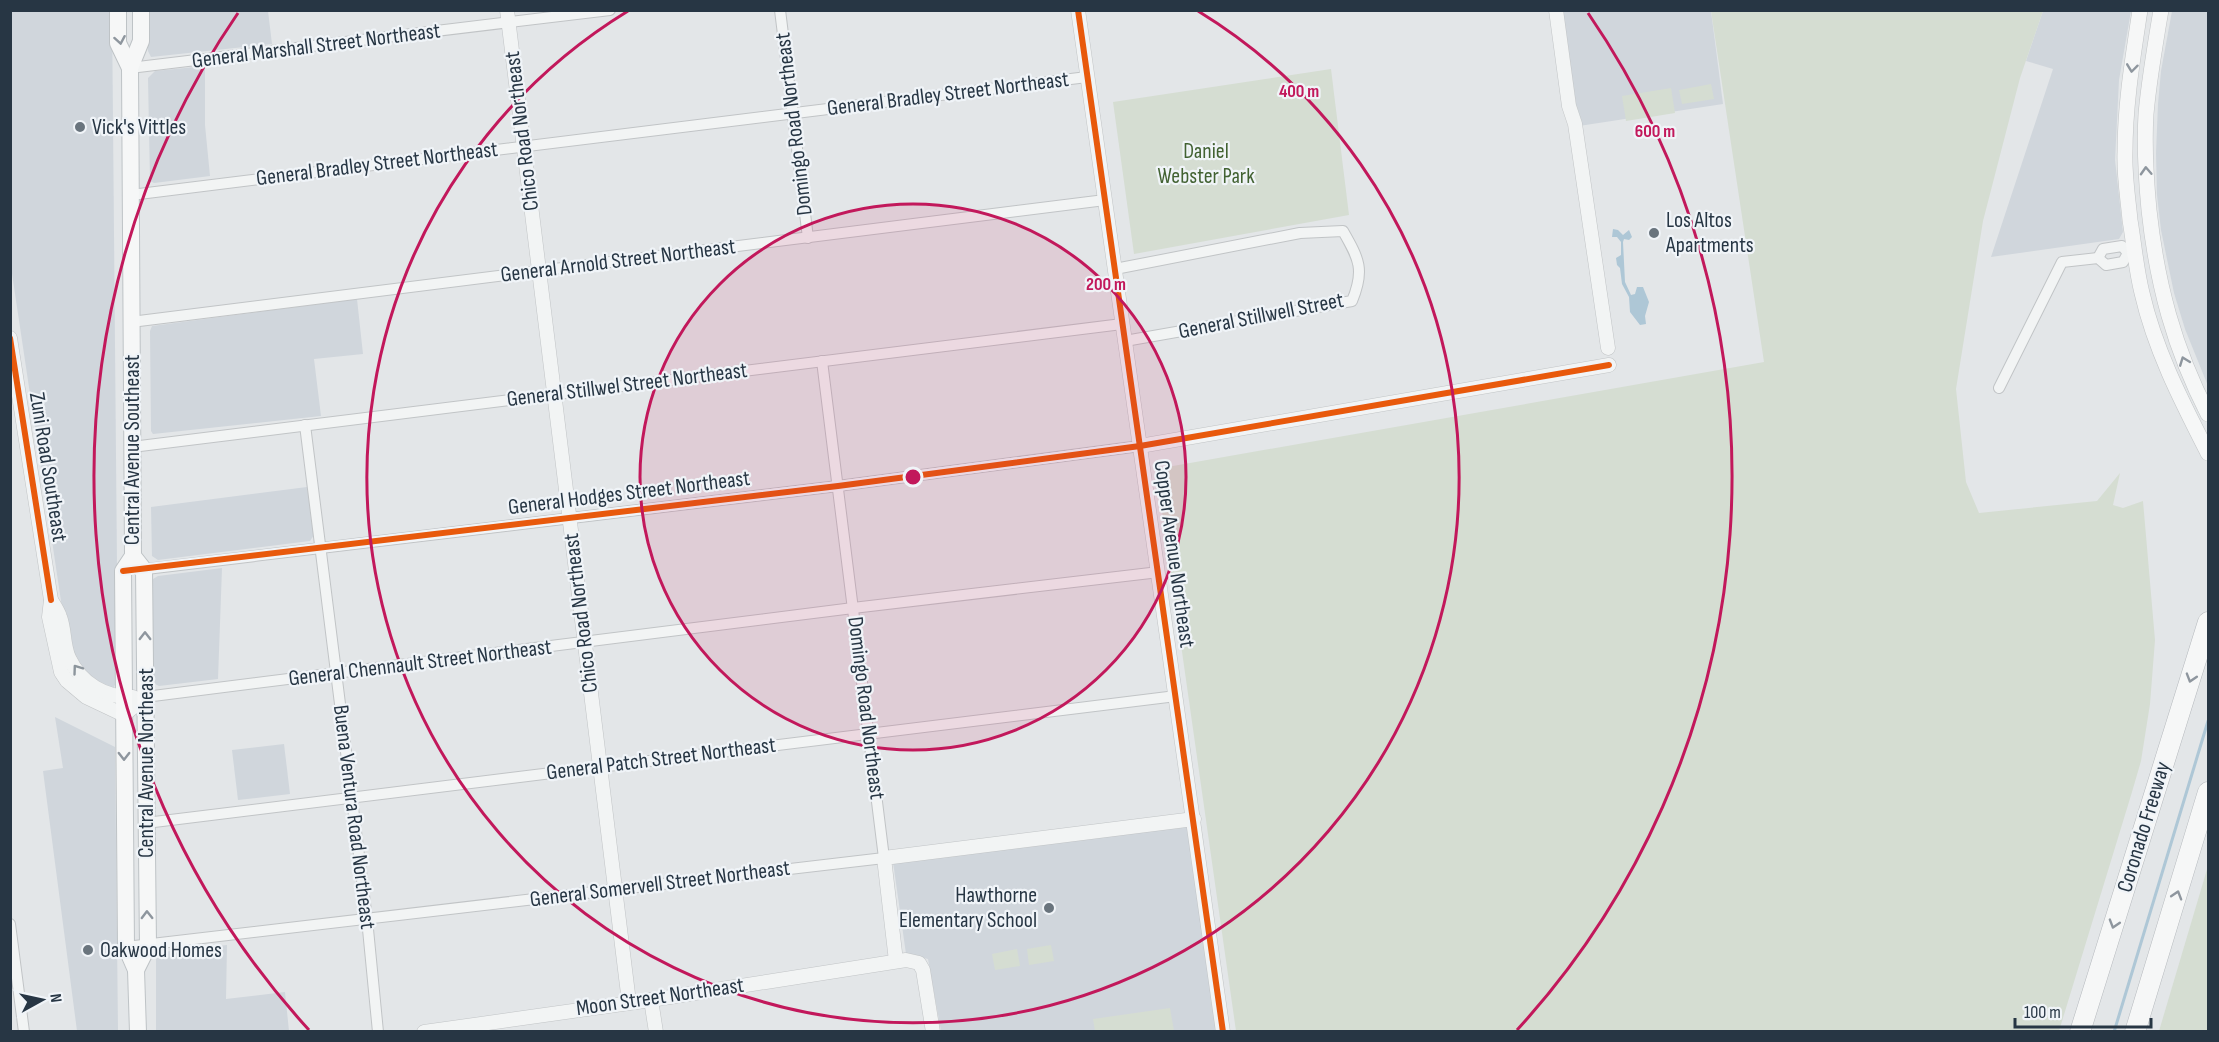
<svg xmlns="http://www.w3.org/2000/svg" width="2219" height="1042" viewBox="0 0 2219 1042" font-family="'Sofia Sans Condensed',sans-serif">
	<rect width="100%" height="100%" fill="#e3e6e8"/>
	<!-- built -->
	<g fill="#d0d6dc">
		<path d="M10,11H112L118,678L113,689H102L75,662L64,621L11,267Z"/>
		<path d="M148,11H268L272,44L151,57L148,51Z"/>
		<path d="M1563,11H1711L1723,104L1579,126Z"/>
		<path d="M2043,11H2131L2119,80L2115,160L2123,232L2119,239L1991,257L2053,69L2026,61Z"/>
		<path d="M2172,11H2208V386L2185,329L2174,293L2161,230L2157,195L2156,153L2158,104L2161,71Z"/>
		<path d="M205,66V125L210,176L154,183L150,181L148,78L155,71Z"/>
		<path d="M357,299L363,354L314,359L321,416L153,434L151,431L150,331L152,326Z"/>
		<path d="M307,487L314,535L310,541L158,560L152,556L151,507Z"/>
		<path d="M222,568L218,679L159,686L155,684L153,681V579L158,576Z"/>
		<path d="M55,717L115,747L118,1031H77L43,771L63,768Z"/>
		<path d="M284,744L290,794L238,800L232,750Z"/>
		<path d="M1187,825L1216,1031H941L928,959L906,954L893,862Z"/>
		<path d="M227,945L226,999L285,992L289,1031H156V957L162,952Z"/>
	</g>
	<!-- green -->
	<g fill="#d5ddd2">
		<path d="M1711,11H2043L2020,78L1983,221L1956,389L1966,482L1979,513L2097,501L2120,473L2113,505L2123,508L2143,501L2155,640L2150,704L2141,761L2132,792L2059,1031H1236L1156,469L1764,362Z"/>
		<path d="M1331,69L1349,215L1134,254L1113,102Z"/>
		<path d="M1711,84L1714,99L1682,104L1679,90Z"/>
		<path d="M1671,88L1675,113L1626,121L1622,96Z"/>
		<path d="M2208,866V1031H2159Z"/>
		<path d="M1051,945L1054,961L1029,965L1027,949Z"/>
		<path d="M1017,949L1020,966L995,970L992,954Z"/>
		<path d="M1170,1008L1174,1031H1095L1093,1019Z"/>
	</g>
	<!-- water -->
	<path fill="#aec7d6" d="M1613,229L1618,230L1623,235L1629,230L1632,237L1629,240L1624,239L1623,242L1625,282L1631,295L1635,294L1637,287H1643L1649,302L1645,316L1646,324L1640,325L1630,312L1629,297L1622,284L1620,268L1617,265L1616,258L1621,255V242L1617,237H1612Z"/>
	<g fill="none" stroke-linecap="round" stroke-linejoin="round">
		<!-- stream -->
		<path stroke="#aec7d6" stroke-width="3" d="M2114,1032L2208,721"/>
		<!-- minor casing -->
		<g stroke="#c1c4c6" stroke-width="12">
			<g id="minor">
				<path d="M780,10L808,238"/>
				<path d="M130,68L610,10"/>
				<path d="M131,195L1087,77"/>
				<path d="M2098,258L2103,249L2122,246L2128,253"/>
				<path d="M1115,269L1300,233L1343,231C1359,259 1365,270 1352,301L1125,341"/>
				<path d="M131,322L1105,200"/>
				<path d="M1999,388L2062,262L2098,258L2106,265L2123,262L2128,253"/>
				<path d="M305,425L367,919L378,1032"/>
				<path d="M132,447L1122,324"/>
				<path d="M138,570L838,486L1140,446"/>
				<path d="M145,697L853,608L1159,572"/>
				<path d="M146,823L1176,696"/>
				<path d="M10,924L24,1032"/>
				<path d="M126,947L884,858L822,361"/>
			</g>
		</g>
		<!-- tertiary casing -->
		<g stroke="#c1c4c6" stroke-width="15">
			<g id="tertiary">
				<path d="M507,10L629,1002"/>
				<path d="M1078,10L1223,1032"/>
				<path d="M1556,10L1569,106L1575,124L1608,348"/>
				<path d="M10,338L51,600L49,617L61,672L67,681L86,697L124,715L145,697"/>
				<path d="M1140,446L1609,365"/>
				<path d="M51,600C54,605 58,611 60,617C65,630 63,645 69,658C81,684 106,698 133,697"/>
				<path d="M896,961L884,858L1194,819"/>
				<path d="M651,1000L656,1032"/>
				<path d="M424,1032L651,1000L906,960L919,963L923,970L933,1032"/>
			</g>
		</g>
		<!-- secondary casing -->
		<g stroke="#c1c4c6" stroke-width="16">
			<g id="secondary">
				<path d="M2140,10C2133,57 2125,104 2125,152C2124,175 2128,198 2130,220C2134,244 2136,269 2142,293C2155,350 2182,402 2208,453"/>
				<path d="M2161,10C2155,45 2149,80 2146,114C2144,146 2146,178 2149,210C2157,284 2174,348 2208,414"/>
			</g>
		</g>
		<!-- primary casing -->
		<g stroke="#bec3c6" stroke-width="18">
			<g id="primary">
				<path d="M118,10V43L130,68L133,556L123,571L126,947L136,970L138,1032"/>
				<path d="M130,68L141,41V10"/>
				<path d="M133,556L144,570L148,946L136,970"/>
			</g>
		</g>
		<!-- motorway casing -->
		<g stroke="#b5b9bd" stroke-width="21">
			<g id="motorway">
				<path d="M2080,1032L2208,622"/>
				<path d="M2135,1032L2208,792"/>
			</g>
		</g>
		<!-- minor -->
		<use href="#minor" stroke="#f2f4f4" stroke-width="10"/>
		<!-- tertiary -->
		<use href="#tertiary" stroke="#f2f4f4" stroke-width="14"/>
		<!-- secondary -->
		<use href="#secondary" stroke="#f6f7f7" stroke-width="15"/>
		<!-- primary -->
		<use href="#primary" stroke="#f6f7f7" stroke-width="16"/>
		<!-- motorway -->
		<use href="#motorway" stroke="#f6f7f7" stroke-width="20"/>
		<!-- cycleway casing -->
		<g stroke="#f0f4f8" stroke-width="10">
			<g id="cycleway">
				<path d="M1078,10L1223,1032"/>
				<path d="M10,338L51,600"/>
				<path d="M123,571L838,486L1140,446L1609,365"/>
			</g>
		</g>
		<!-- cycleway -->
		<use href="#cycleway" stroke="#e8590c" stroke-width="6"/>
	</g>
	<!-- one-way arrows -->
	<defs><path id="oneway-chevron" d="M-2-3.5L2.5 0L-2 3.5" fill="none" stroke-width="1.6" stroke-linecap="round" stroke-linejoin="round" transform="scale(1.5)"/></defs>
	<g stroke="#8e969e">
		<use href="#oneway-chevron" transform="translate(120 40) rotate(80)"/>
		<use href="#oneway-chevron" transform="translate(2132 68) rotate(97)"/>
		<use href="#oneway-chevron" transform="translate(2146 171) rotate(-93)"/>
		<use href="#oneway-chevron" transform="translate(2184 361) rotate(-111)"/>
		<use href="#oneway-chevron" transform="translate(145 636) rotate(-90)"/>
		<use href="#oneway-chevron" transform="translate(2191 678) rotate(107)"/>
		<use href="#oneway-chevron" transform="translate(124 756) rotate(90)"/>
		<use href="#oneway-chevron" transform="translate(2177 895) rotate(-73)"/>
		<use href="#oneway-chevron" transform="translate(147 915) rotate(-91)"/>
		<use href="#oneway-chevron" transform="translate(2114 924) rotate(107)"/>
	</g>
	<use stroke="#8c959c" href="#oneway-chevron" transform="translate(77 669) rotate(-126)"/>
	<!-- distance rings -->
	<circle cx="913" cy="477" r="273" fill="#c2185b" fill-opacity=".12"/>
	<g fill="none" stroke="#c2185b" stroke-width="3">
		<circle cx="913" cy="477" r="273"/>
		<path d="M1198 11A546 546 0 1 1 628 11"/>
		<path d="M309 1030A819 819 0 0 1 238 13M1588 13A819 819 0 0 1 1517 1030"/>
	</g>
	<!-- markers -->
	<g fill="#69747d" stroke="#f0f4f8" stroke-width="2">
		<circle cx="80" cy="127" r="6"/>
		<circle cx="1654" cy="233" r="6"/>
		<circle cx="1049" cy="908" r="6"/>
		<circle cx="88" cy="950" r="6"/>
	</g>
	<g text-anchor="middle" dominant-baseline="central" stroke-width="4.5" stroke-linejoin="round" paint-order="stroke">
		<!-- street labels -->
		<g font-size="22" fill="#273644" stroke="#f0f4f8">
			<text transform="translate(316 46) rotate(-7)">General Marshall Street Northeast</text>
			<text transform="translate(948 94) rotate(-7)">General Bradley Street Northeast</text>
			<text transform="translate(794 124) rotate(-97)">Domingo Road Northeast</text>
			<text transform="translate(522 131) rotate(-97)">Chico Road Northeast</text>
			<text transform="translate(377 164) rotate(-7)">General Bradley Street Northeast</text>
			<text transform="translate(618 261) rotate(-7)">General Arnold Street Northeast</text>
			<text transform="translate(1261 316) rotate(-11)">General Stillwell Street</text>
			<text transform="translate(627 385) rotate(-7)">General Stillwel Street Northeast</text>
			<text transform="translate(132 450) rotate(-90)">Central Avenue Southeast</text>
			<text transform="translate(48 467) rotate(81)">Zuni Road Southeast</text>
			<text transform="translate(629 493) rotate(-7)">General Hodges Street Northeast</text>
			<text transform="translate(1174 554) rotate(82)">Copper Avenue Northeast</text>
			<text transform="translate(581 613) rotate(-97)">Chico Road Northeast</text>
			<text transform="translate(420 663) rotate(-7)">General Chennault Street Northeast</text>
			<text transform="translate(866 708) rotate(83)">Domingo Road Northeast</text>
			<text transform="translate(661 759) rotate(-7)">General Patch Street Northeast</text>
			<text transform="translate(146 763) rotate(-90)">Central Avenue Northeast</text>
			<text transform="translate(354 817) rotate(83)">Buena Ventura Road Northeast</text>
			<text transform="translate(2144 827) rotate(-73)">Coronado Freeway</text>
			<text transform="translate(660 884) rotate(-7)">General Somervell Street Northeast</text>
			<text transform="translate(660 997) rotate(-8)">Moon Street Northeast</text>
		</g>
		<!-- poi labels -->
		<g font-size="22" fill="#273644" stroke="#f0f4f8" text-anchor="start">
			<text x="92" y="127">Vick's Vittles</text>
			<text x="1666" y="220">Los Altos<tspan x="1666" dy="25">Apartments</tspan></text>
			<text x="1037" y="895" text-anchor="end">Hawthorne<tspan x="1037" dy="25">Elementary School</tspan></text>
			<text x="100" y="950">Oakwood Homes</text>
		</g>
		<!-- park labels -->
		<g font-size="22" fill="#426232" stroke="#f0f4f8">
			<text x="1206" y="151">Daniel<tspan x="1206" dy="25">Webster Park</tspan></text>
		</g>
	</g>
	<circle cx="913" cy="477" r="9" fill="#c2185b" stroke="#f0f4f8" stroke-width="3"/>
	<g font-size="18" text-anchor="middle" font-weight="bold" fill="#c2185b" stroke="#f0f4f8" stroke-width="4.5" stroke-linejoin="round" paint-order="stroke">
		<text x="1299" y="97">400 m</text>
		<text x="1655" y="137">600 m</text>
		<text x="1106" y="290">200 m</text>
	</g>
	<!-- border -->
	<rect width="2219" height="1042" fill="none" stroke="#273644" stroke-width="24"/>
	<!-- north arrow -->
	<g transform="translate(42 1000) rotate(82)" stroke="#f0f4f8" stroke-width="4.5" paint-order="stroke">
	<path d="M0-4.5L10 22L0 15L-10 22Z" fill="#273644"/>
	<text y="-9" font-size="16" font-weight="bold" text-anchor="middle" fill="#273644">N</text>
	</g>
	<!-- scale -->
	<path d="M2015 1018v9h136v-9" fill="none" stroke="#273644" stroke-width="3"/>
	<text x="2024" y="1018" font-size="18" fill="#273644" stroke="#f0f4f8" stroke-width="4.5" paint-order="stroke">100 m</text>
</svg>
